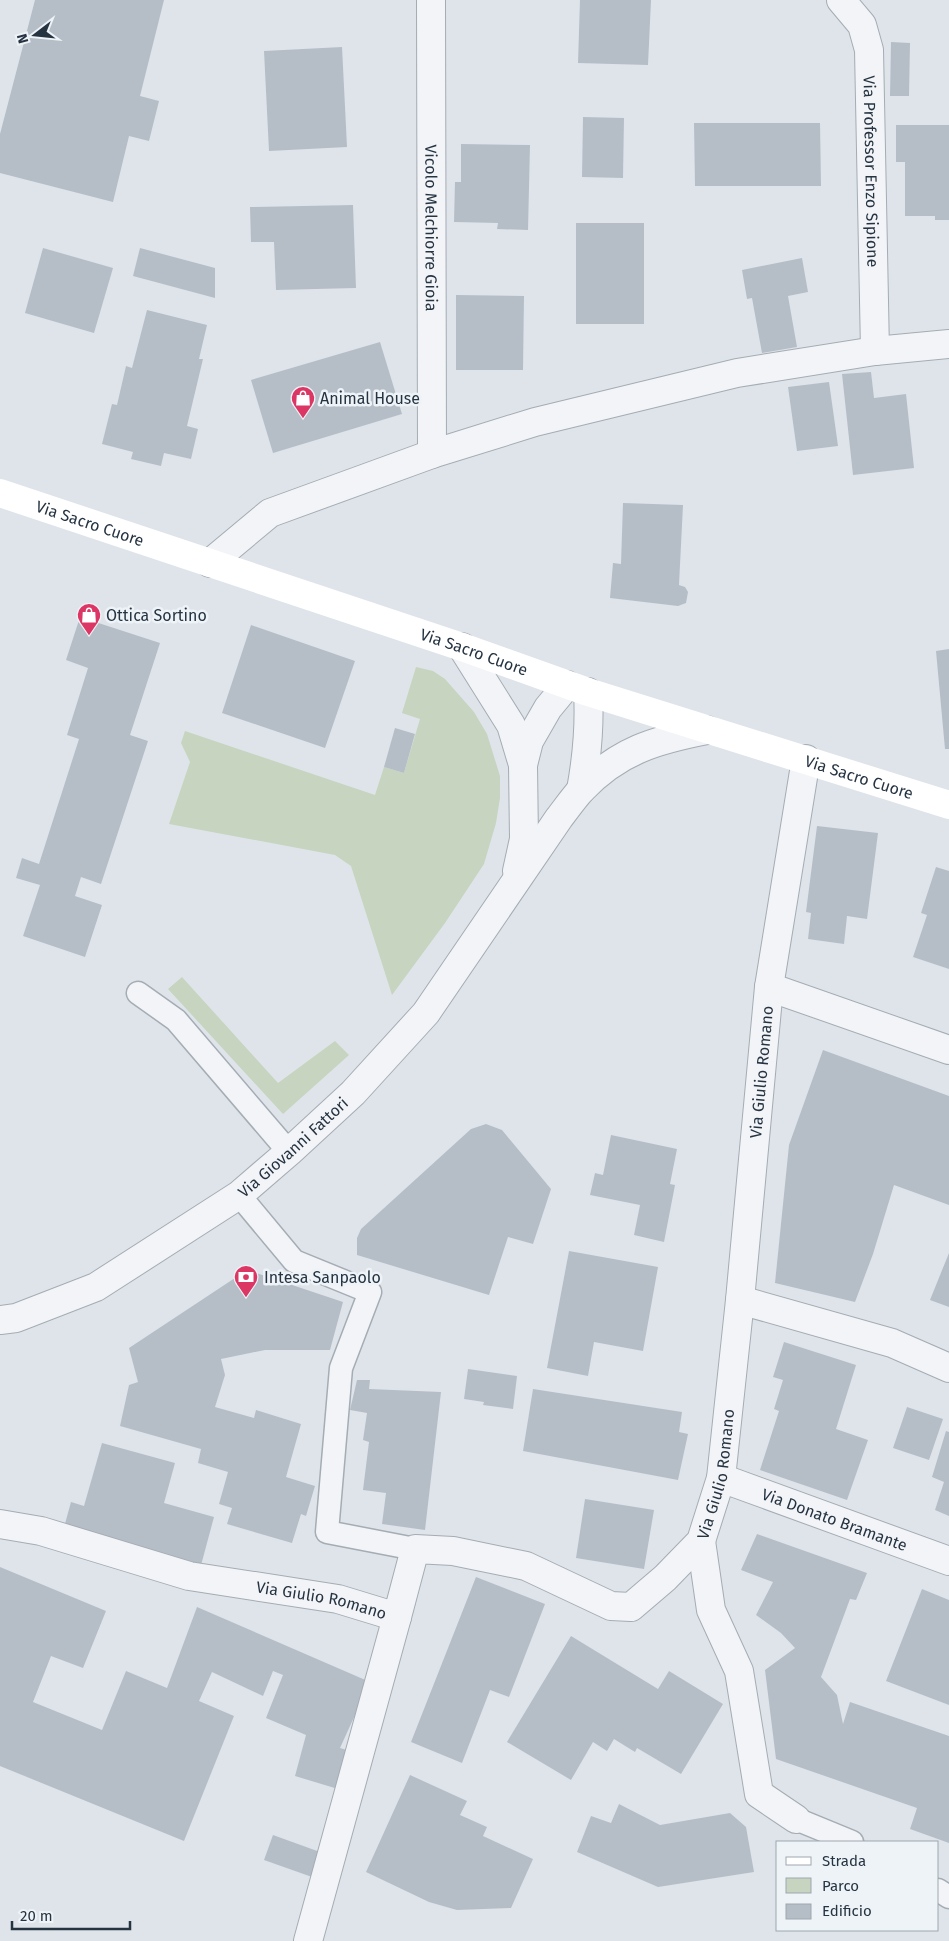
<svg xmlns="http://www.w3.org/2000/svg" width="949" height="1941" viewBox="0 0 949 1941" font-family="'Fira Sans',sans-serif">
	<rect width="100%" height="100%" fill="#dfe4ea"/>
	<!-- green -->
	<g fill="#c7d4bf">
		<path d="M416,667L433,671L445,679L474,712L487,734L500,776V798L496,823L484,864L445,923L392,995L351,866L335,855L169,824L190,762L181,743L185,731L375,795L384,767L404,773L420,719L402,713Z"/>
		<path d="M182,977L278,1083L335,1041L349,1055L283,1114L168,989Z"/>
	</g>
	<!-- building -->
	<g fill="#b5bec7">
		<path d="M35,0H164L140,96L159,101L149,141L129,136L113,202L0,173V134Z"/>
		<path d="M580,0H651L648,65L578,63Z"/>
		<path d="M891,42L910,43L909,96H890Z"/>
		<path d="M342,47L347,147L269,151L264,51Z"/>
		<path d="M583,117L624,118L623,178L582,177Z"/>
		<path d="M694,123H820L821,186H695Z"/>
		<path d="M896,125H949V220H935V216H905V162H896Z"/>
		<path d="M461,144L530,145L528,230L497,229L498,223L454,222L455,182H461Z"/>
		<path d="M353,205L356,288L276,290L274,242H251L250,207Z"/>
		<rect x="576" y="223" width="68" height="101"/>
		<path d="M43,248L113,268L94,333L25,313Z"/>
		<path d="M140,248L215,268V298L133,276Z"/>
		<path d="M802,258L808,292L788,296L797,347L762,353L752,298L747,299L742,270Z"/>
		<path d="M456,295L524,296L523,370H456Z"/>
		<path d="M147,310L207,325L199,359H203L187,426L198,429L191,459L164,453L161,466L131,459L133,452L102,444L112,404L117,405L126,366L132,368Z"/>
		<path d="M380,342L402,414L273,453L251,380Z"/>
		<path d="M871,372L874,398L906,394L914,468L853,475L842,374Z"/>
		<path d="M829,382L838,446L797,451L788,387Z"/>
		<path d="M623,503L683,505L679,585L685,587L688,592L686,603L678,606L610,598L613,563L621,564Z"/>
		<path d="M80,617L160,643L130,735L148,741L101,884L81,877L75,896L102,905L85,957L23,936L40,885L16,878L22,858L39,864L79,739L67,735L88,668L66,660Z"/>
		<path d="M251,625L355,661L325,748L222,713Z"/>
		<path d="M949,649V749H945L936,651Z"/>
		<path d="M395,728L415,734L404,773L384,767Z"/>
		<path d="M817,826L878,833L867,919L847,916L844,944L808,939L811,913L806,912Z"/>
		<path d="M936,867L949,871V969L913,957L927,915L921,913Z"/>
		<path d="M823,1050L949,1096V1205L894,1185L873,1254L855,1302L775,1283L789,1145Z"/>
		<path d="M486,1124L502,1130L551,1189L533,1244L508,1237L489,1295L357,1255V1238L361,1229L471,1129Z"/>
		<path d="M611,1135L677,1149L670,1184L675,1185L664,1242L634,1235L640,1205L590,1195L595,1173L603,1175Z"/>
		<path d="M569,1251L658,1267L643,1351L594,1342L588,1376L547,1368Z"/>
		<path d="M949,1253V1307L930,1300Z"/>
		<path d="M247,1270L343,1302L330,1350H265L221,1359L225,1375L215,1407L254,1418L256,1410L301,1424L286,1477L315,1486L306,1516L301,1514L292,1543L227,1524L232,1508L219,1504L228,1472L198,1463L201,1449L120,1426L129,1385L138,1382L129,1348Z"/>
		<path d="M784,1342L856,1365L836,1429L868,1440L847,1500L760,1470L779,1411L774,1409L783,1380L773,1377Z"/>
		<path d="M468,1369L517,1376L513,1409L483,1405L484,1402L464,1399Z"/>
		<path d="M357,1380H370L369,1389L441,1392L425,1530L382,1524L386,1493L363,1490L369,1442L363,1440L367,1413L350,1410Z"/>
		<path d="M533,1389L682,1412L679,1432L688,1434L678,1480L523,1451Z"/>
		<path d="M907,1407L943,1419L929,1460L893,1448Z"/>
		<path d="M946,1431L949,1432V1516L935,1510L944,1482L932,1477Z"/>
		<path d="M102,1443L175,1463L164,1503L214,1517L200,1569L63,1531L71,1502L84,1506Z"/>
		<path d="M585,1499L654,1510L644,1569L576,1558Z"/>
		<path d="M757,1534L867,1573L856,1600L850,1599L821,1677L837,1695L843,1724L850,1702L949,1736V1843L910,1829L917,1808L776,1759L765,1670L795,1648L781,1633L756,1615L773,1582L741,1570Z"/>
		<path d="M0,1567L106,1611L83,1668L51,1656L33,1702L102,1730L126,1671L167,1688L197,1607L370,1682L340,1748L350,1751L338,1789L295,1776L306,1735L266,1718L283,1675L273,1671L263,1696L212,1672L199,1701L234,1716L184,1841L0,1766Z"/>
		<path d="M476,1577L545,1604L509,1697L490,1690L462,1763L411,1742Z"/>
		<path d="M922,1589L949,1600V1705L886,1681Z"/>
		<path d="M571,1636L658,1689L669,1671L723,1704L681,1774L637,1748L635,1752L614,1739L607,1751L593,1742L571,1780L507,1742Z"/>
		<path d="M410,1775L467,1801L460,1815L487,1827L483,1836L533,1859L511,1908L457,1910L429,1902L366,1872Z"/>
		<path d="M619,1804L660,1825L730,1813L746,1827L754,1872L658,1887L577,1852L591,1816L611,1823Z"/>
		<path d="M273,1835L320,1852L312,1877L264,1860Z"/>
	</g>
	<g fill="none" stroke-linecap="round" stroke-linejoin="round">
		<!-- lane casing -->
		<g stroke="#a4acb4" stroke-width="25">
			<g id="lane">
				<path d="M138,993L176,1020L289,1152"/>
				<path d="M239,1195L294,1261L370,1292L341,1368L327,1532L415,1549"/>
				<path d="M796,1819L852,1842"/>
				<path d="M938,1890L949,1897"/>
			</g>
		</g>
		<!-- street casing -->
		<g stroke="#a4acb4" stroke-width="30">
			<g id="street">
				<path id="s1" d="M431,0L432,454"/>
				<path id="s2" d="M841,0L862,25L869,50L875,351"/>
				<path d="M210,563L270,513L432,454L535,422L737,373L875,351L949,344"/>
				<path d="M462,647L511,725L523,765L524,839L517,871"/>
				<path d="M523,765L529,741L548,708L567,685"/>
				<path d="M581,790C587,757 590,726 588,692"/>
				<path d="M769,987L949,1050"/>
				<path d="M740,1300L892,1343L949,1368"/>
				<path id="s3" d="M0,1320L16,1318L96,1287L239,1195L289,1152L353,1093L426,1013L559,818C566,809 573,799 581,790C618,751 655,740 707,730"/>
				<path id="s4" d="M721,1478L949,1561"/>
				<path id="s5" d="M0,1524L41,1531L189,1576L338,1599L397,1617L415,1549L453,1551L526,1566L611,1606L631,1607L665,1578L701,1541L721,1478L740,1300L769,987L806,759"/>
				<path d="M701,1541L711,1610L739,1671L759,1794L796,1819"/>
				<path d="M308,1941L397,1617"/>
			</g>
		</g>
		<!-- lane -->
		<use href="#lane" stroke="#f2f4f7" stroke-width="22"/>
		<!-- street -->
		<use href="#street" stroke="#f2f4f7" stroke-width="28"/>
		<!-- secondary -->
		<path stroke="#fff" stroke-width="28" id="s6" d="M0,493L462,647L588,692L949,805"/>
	</g>
	<!-- icons -->
	<defs>
		<g id="shop-pin" transform="scale(1.25)"><path d="M0 17L-7.5 6A9.5 9.5 0 1 1 7.5 6Z" fill="#dc3665" stroke="#eef3f7"/><path d="M-5-2.5h2.3a2.7 3.5 0 0 1 5.4 0H5L5.5 6h-11ZM-1.5-2.5h3a1.5 2.3 0 0 0-3 0Z" fill="#fff"/></g>
		<g id="bank-pin" transform="scale(1.25)"><path d="M0 17L-7.5 6A9.5 9.5 0 1 1 7.5 6Z" fill="#dc3665" stroke="#eef3f7"/><path d="M-6-4H6V4H-6ZM0-2.3a2.3 2.3 0 1 0 0 4.6a2.3 2.3 0 1 0 0-4.6Z" fill="#fff"/></g>
	</defs>
	<g fill-rule="evenodd">
		<use href="#shop-pin" x="303" y="398"/>
		<use href="#shop-pin" x="89" y="615"/>
		<use href="#bank-pin" x="246" y="1277"/>
	</g>
	<g text-anchor="middle" dominant-baseline="central" stroke-width="5" stroke-linejoin="round" paint-order="stroke">
		<!-- street labels -->
		<g font-size="16" fill="#263442" stroke="#eef3f7">
			<text stroke="none"><textPath href="#s2" startOffset="180">Via Professor Enzo Sipione</textPath></text>
			<text stroke="none"><textPath href="#s1" startOffset="228">Vicolo Melchiorre Gioia</textPath></text>
			<text stroke="none"><textPath href="#s6" startOffset="95">Via Sacro Cuore</textPath></text>
			<text stroke="none"><textPath href="#s6" startOffset="500">Via Sacro Cuore</textPath></text>
			<text stroke="none"><textPath href="#s6" startOffset="905">Via Sacro Cuore</textPath></text>
			<text stroke="none"><textPath href="#s5" startOffset="1276">Via Giulio Romano</textPath></text>
			<text stroke="none"><textPath href="#s3" startOffset="344">Via Giovanni Fattori</textPath></text>
			<text stroke="none"><textPath href="#s5" startOffset="871">Via Giulio Romano</textPath></text>
			<text stroke="none"><textPath href="#s4" startOffset="121">Via Donato Bramante</textPath></text>
			<text stroke="none"><textPath href="#s5" startOffset="331">Via Giulio Romano</textPath></text>
		</g>
		<!-- poi labels -->
		<g font-size="16" fill="#263442" stroke="#eef3f7" text-anchor="start">
			<text x="320" y="398">Animal House</text>
			<text x="106" y="615">Ottica Sortino</text>
			<text x="264" y="1277">Intesa Sanpaolo</text>
		</g>
	</g>
	<!-- legend -->
	<rect x="776" y="1841" width="162" height="90" fill="#eef3f7" stroke="#9ea7af"/>
	<rect x="786" y="1857" width="25" height="8" fill="#ffffff" stroke="#9ea7af"/>
	<text x="822" y="1866" font-size="15" fill="#263442">Strada</text>
	<rect x="786" y="1878" width="25" height="15" fill="#c7d4bf" stroke="#9ea7af"/>
	<text x="822" y="1891" font-size="15" fill="#263442">Parco</text>
	<rect x="786" y="1904" width="25" height="15" fill="#b5bec7" stroke="#9ea7af"/>
	<text x="822" y="1916" font-size="15" fill="#263442">Edificio</text>
	<!-- north arrow -->
	<g transform="translate(35 35) rotate(254)" stroke="#eef3f7" stroke-width="4" paint-order="stroke">
	<path d="M0-4L9 19L0 12L-9 19Z" fill="#263442"/>
	<text y="-8" font-size="14" font-weight="bold" text-anchor="middle" fill="#263442">N</text>
	</g>
	<!-- scale -->
	<path d="M12 1921v8h118v-8" fill="none" stroke="#263442" stroke-width="2.5"/>
	<text x="20" y="1921" font-size="15" fill="#263442" stroke="#eef3f7" stroke-width="4" paint-order="stroke">20 m</text>
</svg>
